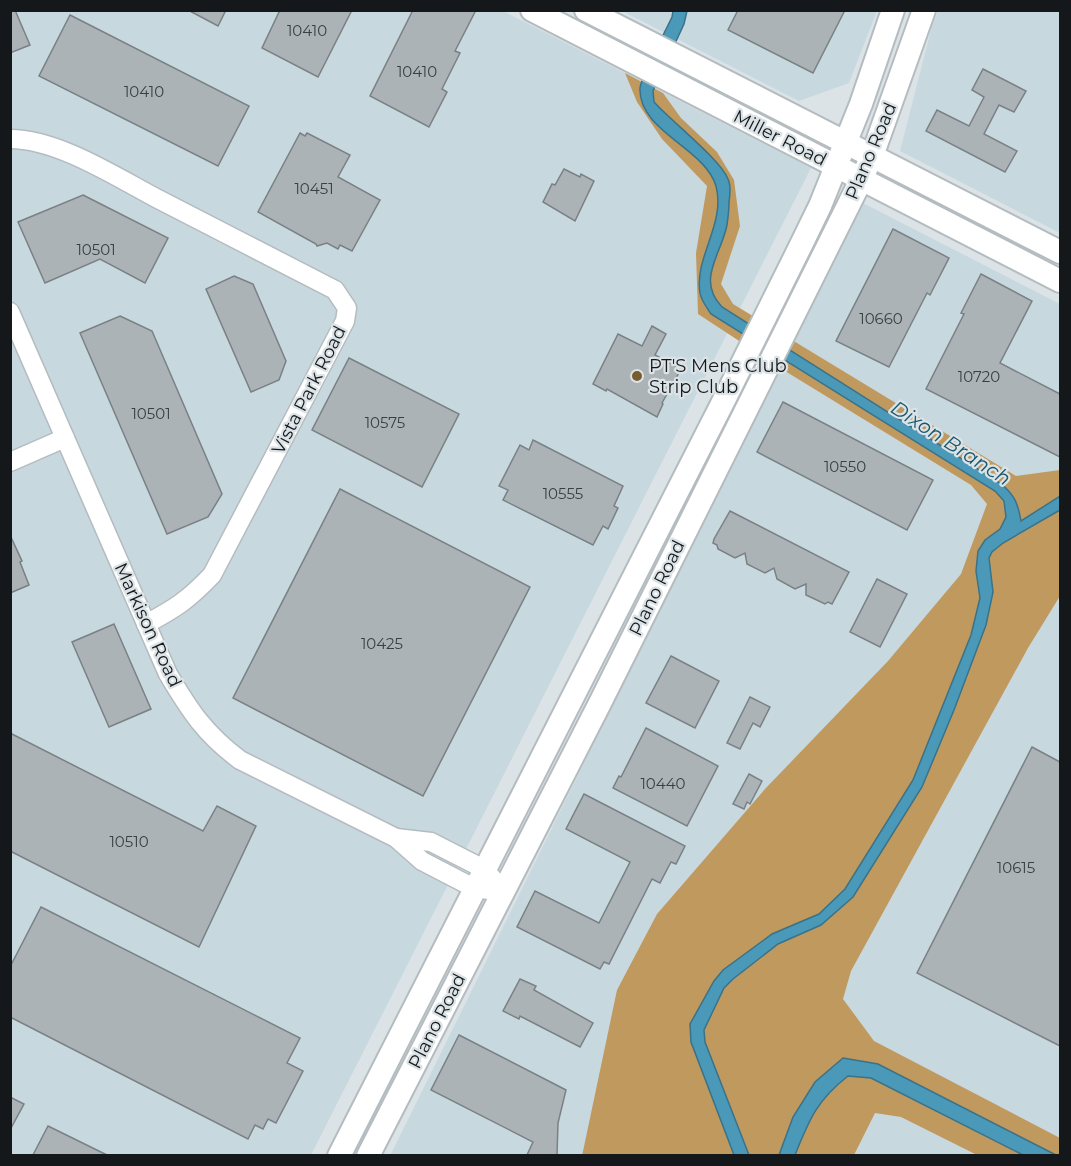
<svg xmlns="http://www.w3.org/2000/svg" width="1071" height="1166" viewBox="0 0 1071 1166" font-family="Montserrat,sans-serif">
	<rect width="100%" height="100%" fill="#dbe3e7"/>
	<!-- built -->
	<g fill="#c8d8df">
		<path d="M10,11H503L811,168L311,1155H11Z"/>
		<path d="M622,11H877L849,83L799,101Z"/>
		<path d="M938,11H1060V233L900,151L932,26Z"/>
		<path d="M861,202L1060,304V1155L390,1156Z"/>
	</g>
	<!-- forest -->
	<path fill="#c0995e" d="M625,73L663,93L681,118L717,152L734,180L740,226L721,284L733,304L1016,476L1060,470V596L1028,648L851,971L843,999L874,1041L1060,1138V1155H977L901,1117L875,1113L854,1155L582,1156L617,990L657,914L765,789L888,661L961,574L987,504L971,485L785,371L698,314L696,253L707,186L662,139L637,102Z"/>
	<!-- water -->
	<g fill="#4a99b8" stroke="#3a7289" stroke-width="1.5">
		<path d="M673,11H687L684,24L653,91L654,102C671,121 720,159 728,179C731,185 730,195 729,202C729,210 728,218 727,225C721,255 696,280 722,307L1000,483C1014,494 1018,503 1021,521L1060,496V510L1003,543L992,552L989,558L993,592L986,625L954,710L922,787L853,897L821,925L778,944L733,979L724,988L704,1030L705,1042L749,1155H734L691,1042L690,1024L714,981L723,970L772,934L819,914L845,889L913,780L971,635L980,598L976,571L978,551L985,540L1000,529L1006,517L1004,501L995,491L711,314C707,308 701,300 700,293C694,257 726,224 716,186C705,148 638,131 640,88C641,77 666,30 672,17Z"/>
		<path d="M843,1058L878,1064L1056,1155H1023L871,1078L848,1076C817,1100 809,1120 795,1155H779L793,1117L815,1082Z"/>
	</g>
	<!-- building -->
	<g fill="#abb3b7" stroke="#798184" stroke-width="1.5">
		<path d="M10,10H15L30,45L10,53Z"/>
		<path d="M188,10H226L218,26Z"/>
		<path d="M280,10H352L318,77L262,48Z"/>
		<path d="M413,10H476L455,51L460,53L442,89L447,92L429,127L370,96Z"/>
		<path d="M738,10H845L813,73L728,30Z"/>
		<path d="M70,15L249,106L218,166L39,76Z"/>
		<path d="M983,69L1026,91L1014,112L999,105L984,134L1017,151L1005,172L926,131L937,110L969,126L984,97L972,90Z"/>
		<path d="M300,133L305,136L307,133L350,155L338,177L380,200L352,251L340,245L338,249L327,243L317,246L316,244L258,212Z"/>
		<path d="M564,169L580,177L581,174L594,181L575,221L543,202L552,184L555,185Z"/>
		<path d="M83,195L168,238L145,283L100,259L45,283L18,222Z"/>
		<path d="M893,229L949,258L930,295L927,293L889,367L836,341Z"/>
		<path d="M981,274L1032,301L1000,363L1060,394V457L926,389L964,314L961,313Z"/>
		<path d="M234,276L253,284L286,361L279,380L251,392L206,289Z"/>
		<path d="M120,316L152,331L222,494L208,517L167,534L80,333Z"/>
		<path d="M652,326L666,334L655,355L681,369L662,403L663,404L657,417L607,389L606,391L593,384L618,334L642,346Z"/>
		<path d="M349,358L459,414L422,487L312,430Z"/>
		<path d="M783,402L933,480L907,530L757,452Z"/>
		<path d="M533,440L623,486L614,506L618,508L608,529L603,526L593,545L503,500L508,490L499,486L520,445L529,450Z"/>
		<path d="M340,489L530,587L423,796L233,698Z"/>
		<path d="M730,511L849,572L832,604L828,602L825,604L806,595V584L795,589L777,579L774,568L765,573L747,564L745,553L735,558L718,549L717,545L713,543L714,539Z"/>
		<path d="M10,535L22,561L20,562L29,585L10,593Z"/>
		<path d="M877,579L907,594L880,647L850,632Z"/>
		<path d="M114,624L151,709L109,727L72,642Z"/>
		<path d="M671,656L719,681L695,728L646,703Z"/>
		<path d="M750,697L770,707L760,727L753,723L740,749L727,743Z"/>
		<path d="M646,728L718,766L687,826L613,788L619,776L621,777Z"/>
		<path d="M10,733L203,831L217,806L256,826L199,947L10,851Z"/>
		<path d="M1032,747L1060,762V1046L917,973Z"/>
		<path d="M749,774L762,781L750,804L747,802L744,809L733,804Z"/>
		<path d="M584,794L685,846L676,864L671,862L660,883L652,879L609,964L604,962L600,969L517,927L535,891L599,923L630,862L566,829Z"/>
		<path d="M41,907L300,1038L287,1063L303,1071L276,1123L268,1119L263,1129L255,1125L248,1139L10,1017V967Z"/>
		<path d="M520,979L536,986L534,990L593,1023L580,1047L520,1016L519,1019L503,1011Z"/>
		<path d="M459,1035L566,1090L558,1123L557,1155H527L533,1142L431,1090Z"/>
		<path d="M10,1097L24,1104L10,1130Z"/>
		<path d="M48,1126L107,1155H33Z"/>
	</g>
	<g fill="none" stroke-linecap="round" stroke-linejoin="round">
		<!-- minor casing -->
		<g stroke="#b4bcc0" stroke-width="21">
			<g id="minor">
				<path d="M10,139C58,139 116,177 158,199C217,229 276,260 335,290L347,308L345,321L212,575C188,600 176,608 146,624"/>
				<path d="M10,312L168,674C190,711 205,734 240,760L396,838L422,861L474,888L504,892"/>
				<path d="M10,462L65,438"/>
				<path d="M396,838L431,842L484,869L494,880"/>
			</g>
		</g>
		<!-- major casing -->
		<g stroke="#b4bcc0" stroke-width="26">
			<g id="major">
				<path d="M532,10L1060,281"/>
				<path d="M586,10L1060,252"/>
				<path d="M339,1156L724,400L801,245L820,206L861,104L893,10"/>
				<path d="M368,1156L600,703L861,180L872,156L924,10"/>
			</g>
		</g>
		<!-- minor -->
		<use href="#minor" stroke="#fff" stroke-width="18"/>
		<!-- major -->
		<use href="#major" stroke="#fff" stroke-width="22"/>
	</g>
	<!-- markers -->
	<circle fill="#795d30" stroke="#dbe3e7" stroke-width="2" cx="637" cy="376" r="6"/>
	<g text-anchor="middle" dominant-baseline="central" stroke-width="4.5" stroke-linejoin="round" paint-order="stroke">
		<!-- number labels -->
		<g font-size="15" fill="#3a3f41">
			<text x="307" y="30">10410</text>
			<text x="417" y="71">10410</text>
			<text x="144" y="91">10410</text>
			<text x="314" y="188">10451</text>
			<text x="96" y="249">10501</text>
			<text x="881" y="318">10660</text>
			<text x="979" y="376">10720</text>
			<text x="151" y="413">10501</text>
			<text x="385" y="422">10575</text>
			<text x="845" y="466">10550</text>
			<text x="563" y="493">10555</text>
			<text x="382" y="643">10425</text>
			<text x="663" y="783">10440</text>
			<text x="129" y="841">10510</text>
			<text x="1016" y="867">10615</text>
		</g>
		<!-- street labels -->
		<g font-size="18" fill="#15181a" stroke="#dbe3e7">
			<text transform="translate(780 138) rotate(27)">Miller Road</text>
			<text transform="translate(871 151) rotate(-67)">Plano Road</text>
			<text transform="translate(309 390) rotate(-63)">Vista Park Road</text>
			<text transform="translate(657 588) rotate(-64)">Plano Road</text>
			<text transform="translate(148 625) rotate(65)">Markison Road</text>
			<text transform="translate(437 1021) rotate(-63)">Plano Road</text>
		</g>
		<!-- poi labels -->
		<g font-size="18" fill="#15181a" stroke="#dbe3e7" text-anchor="start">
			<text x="649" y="366">PT'S Mens Club<tspan x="649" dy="21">Strip Club</tspan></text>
		</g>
		<!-- water labels -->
		<g font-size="20" font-style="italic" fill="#1a596f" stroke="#dbe3e7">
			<text transform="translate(951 443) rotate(33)">Dixon Branch</text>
		</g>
	</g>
	<!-- border -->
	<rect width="1071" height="1166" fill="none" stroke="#15181a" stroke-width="24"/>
</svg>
